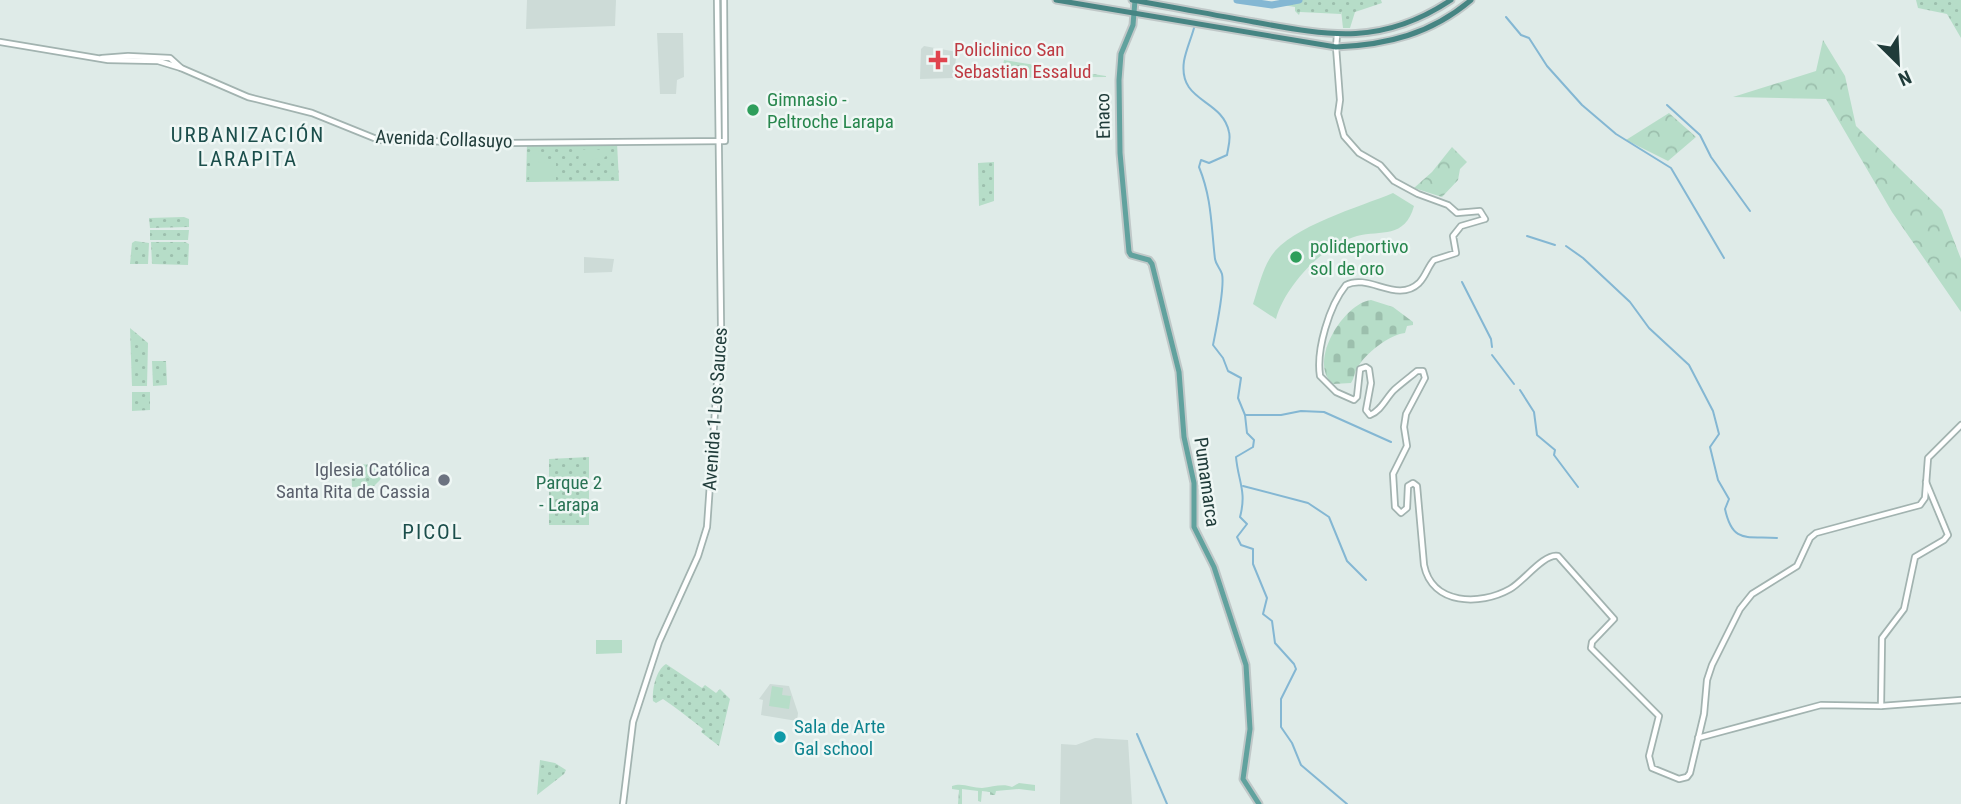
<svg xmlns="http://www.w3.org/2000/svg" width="1961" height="804" font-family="'Roboto Condensed',sans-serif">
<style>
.built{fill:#cddbd7}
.grass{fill:url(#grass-dots)}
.forest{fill:url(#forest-crowns)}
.cemetery{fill:url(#cemetery-stones)}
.garden{fill:#b6ddc8}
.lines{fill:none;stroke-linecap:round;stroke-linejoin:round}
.stream{stroke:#84b7d3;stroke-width:2}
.river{stroke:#84b7d3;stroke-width:7}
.tertiary-casing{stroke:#a2b3b0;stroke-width:8}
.primary-casing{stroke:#c0c8c8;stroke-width:9}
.trunk-casing{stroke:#c0c8c8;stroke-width:9}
.tertiary{stroke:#fff;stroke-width:4.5}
.primary{stroke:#61a29e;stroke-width:5}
.trunk{stroke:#468583;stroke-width:5}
.health-dot{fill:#e0444e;stroke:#eff7f5;stroke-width:2.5}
.leisure-dot{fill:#2e9e5b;stroke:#eff7f5;stroke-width:2.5}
.worship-dot{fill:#6b7280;stroke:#eff7f5;stroke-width:2.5}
.culture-dot{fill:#0f9aa8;stroke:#eff7f5;stroke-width:2.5}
.labels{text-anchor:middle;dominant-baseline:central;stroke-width:5;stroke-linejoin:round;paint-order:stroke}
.health-label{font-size:19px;fill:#be3a42;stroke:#eff7f5;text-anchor:start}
.leisure-label{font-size:19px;fill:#27864d;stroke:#eff7f5;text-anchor:start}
.street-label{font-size:19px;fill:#1f3b39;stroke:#eff7f5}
.worship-label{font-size:19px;fill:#5b616d;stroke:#eff7f5;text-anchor:end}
.park-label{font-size:19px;fill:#287354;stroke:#eff7f5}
.culture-label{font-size:19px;fill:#0d838f;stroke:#eff7f5;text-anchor:start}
.neighbourhood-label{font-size:21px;letter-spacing:2px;fill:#1b4e4b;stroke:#eff7f5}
</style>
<defs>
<pattern id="grass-dots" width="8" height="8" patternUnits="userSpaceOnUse" patternTransform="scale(1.75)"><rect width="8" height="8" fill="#b6ddc8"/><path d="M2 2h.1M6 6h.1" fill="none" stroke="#9cbfad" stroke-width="1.8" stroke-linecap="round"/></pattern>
<pattern id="forest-crowns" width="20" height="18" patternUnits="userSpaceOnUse" patternTransform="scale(1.75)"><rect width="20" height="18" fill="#b6ddc8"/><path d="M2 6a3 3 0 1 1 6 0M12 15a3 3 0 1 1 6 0" fill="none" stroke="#9cbfad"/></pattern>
<pattern id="cemetery-stones" width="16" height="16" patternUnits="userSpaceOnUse" patternTransform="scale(1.75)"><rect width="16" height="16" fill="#b6ddc8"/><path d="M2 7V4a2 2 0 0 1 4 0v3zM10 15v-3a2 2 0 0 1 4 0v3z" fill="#9cbfad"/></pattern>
</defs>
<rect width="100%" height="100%" fill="#dfebe8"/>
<g class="built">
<path d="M527,0h89l-1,26 -89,3z"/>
<path d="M657,33h26l1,44 -7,3 -1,14h-16z"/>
<path d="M924,46l33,6 -4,26 -33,1 1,-30z"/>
<path d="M584,257l30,2 -2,13 -28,1z"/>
<path d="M770,684l19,2 9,27 -1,8 -36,-6 2,-15 -4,-1z"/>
<path d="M1095,738l33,2 4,64h-72l1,-60 15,1z"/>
</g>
<g class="grass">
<path d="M1299,0h82l1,3 -27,9 -5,16h-7l-2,-18v4l-41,-2 -1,3 -4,-4v-4l-19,-3z"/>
<path d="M1916,0h45v38l-14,-24 -29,-6z"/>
<path d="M1004,60l102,16v1l-113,1v-2h8z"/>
<path d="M617,143l2,38 -93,1 1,-38z"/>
<path d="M994,162v39l-15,5 -1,-43z"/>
<path d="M184,217l5,2v8l-39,1 -1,-10z"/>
<path d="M150,230h39l-1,10h-38z"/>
<path d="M135,241l14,2 -1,21h-18l2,-21z"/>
<path d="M151,242h34l4,2 -1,21 -36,-1z"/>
<path d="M130,328l18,15 -1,43h-15z"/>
<path d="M152,361h14l1,24 -14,1z"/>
<path d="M132,392h18v18l-18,1z"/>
<path d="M589,457v68h-40v-66z"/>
<path d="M351,464l33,1 -4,15 -6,6 -22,1z"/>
<path d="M666,664l36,24 3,-3 11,8 4,-4 10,10 -11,47 -18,-14 2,-3c-13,-10 -25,-20 -40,-30l-7,4 -3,-2c-1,-12 3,-31 13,-37z"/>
<path d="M540,760l15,3 11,7 -2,4 -27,21z"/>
</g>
<g class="forest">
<path d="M1823,40l22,36 11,50 86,84 19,49v53l-69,-100 -66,-113 -93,-2 83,-26z"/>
<path d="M1669,113l27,24 -28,24 -42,-21z"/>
<path d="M1452,147l15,15 -7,7 -2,11 -16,17 -28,-9 18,-16z"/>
<path d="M1019,783l16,2v6l-16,-2 -23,2 -1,4h-5v-3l-8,-1 -1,11 -3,-1v-10l-16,-2v15h-4l1,-14 -7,-1v-3c10,-4 20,2 30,2 11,-1 21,-5 30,-1z"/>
</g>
<path class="cemetery" d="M1371,300l22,7 20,15v3l-6,1 -2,7c-15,1 -40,21 -47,34 -4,5 -3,10 -7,16l-18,1c-26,-22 11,-81 38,-84z"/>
<g class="garden">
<path d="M589,148l6,2 13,-1v5l-5,5 -6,-1 -20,8 3,-15z"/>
<path d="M538,150l1,13 17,-1v18l-27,2 2,-31z"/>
<path d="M1393,193l21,13c-9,33 -33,24 -57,30 -34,9 -72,50 -81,83l-23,-15c5,-15 9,-33 17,-46 18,-31 90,-51 123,-65z"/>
<path d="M596,640h26v13l-26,1z"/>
<path d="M772,686l11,2 -1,7 9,1 -2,13 -20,-3z"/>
</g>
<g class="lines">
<g class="stream">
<path d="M1506,17l15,18 8,3 18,28 35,39 34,29 55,34 53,90"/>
<path d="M1194,28c-3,11 -8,22 -10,33 -6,42 38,37 45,71 2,7 -1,16 -2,23l-18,8 -8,-3 -2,7c13,32 12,58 16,92 1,6 5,9 7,15 3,13 -6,56 -9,71l10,13 5,13 13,7 -3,20 7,17 2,18 7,7 -1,7 -17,10c2,24 11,34 4,60l7,7 -10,13 4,8 12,4v15l14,34 -4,16 9,7 3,22 19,21 2,5 -15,30v28l11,16 9,22 46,39"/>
<path d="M1667,105l33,30 11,22 39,54"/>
<path d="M1527,236l28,9"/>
<path d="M1566,246l17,12 47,44 19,26 40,37 24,46 6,23 -9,13 8,33 11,19 -4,10c8,37 24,26 52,29"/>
<path d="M1462,282l29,57 1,8"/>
<path d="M1492,355l22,29"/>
<path d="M1520,390l14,22 3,23 18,15 -1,5 24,32"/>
<path d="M1245,415h36l20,-4 23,1 67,30"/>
<path d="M1243,486l65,17 21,14 18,44 19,19"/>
<path d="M1137,734l30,70"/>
</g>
<path class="river" d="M1237,0l35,5 27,-5"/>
<defs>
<g id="tertiary">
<path d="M1337,35l-1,12 4,53 -2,14 6,22 15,17 21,12 14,16 24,13 30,11 9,8 23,-2 5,8 -24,7 -8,10 3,17 -22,7c-6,6 -8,16 -15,23 -22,21 -50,-10 -73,2 -17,21 -30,65 -26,91l16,16 18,8 3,-3 3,-28 6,-2 3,2 2,14 -5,27 4,5c11,-4 16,-17 24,-25 8,-7 16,-13 23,-19h6l2,7 -19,36 -2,13 3,19 -14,28 2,33 6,6 6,-5 1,-22 5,-3 4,3 7,79c8,40 56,41 86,24 13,-7 34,-36 48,-33l56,63 -22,23 -1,6 68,68 -10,40 3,12 27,11 8,-2 3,-4 14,-59 3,-34 5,-15 28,-56 12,-15 45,-28 13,-28 6,-5 104,-28 5,-7 3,-40 33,-33"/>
<path d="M0,42l108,18 50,1 23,7"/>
<path d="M102,58l26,-2 42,2 11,10 67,29 64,16 67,27 124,3 222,-2 -1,-141"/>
<path d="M1881,706l1,-68 22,-29 11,-52 29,-17 4,-5 -22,-53"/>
<path d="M1698,738l123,-33 60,1 80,-6"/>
<path d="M623,804l10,-82 26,-80 39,-86 9,-29 14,-202 -4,-325"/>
</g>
<path id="primary" d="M1135,0l-2,25 -12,29 -2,26 1,73 9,99 2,3 18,5 3,4 27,108 5,65 10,46v44l20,40 32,98 4,64 -7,50 16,25"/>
<g id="trunk">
<path d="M1056,0l280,47c51,-2 95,-13 135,-47"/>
<path d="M1132,0c41,7 82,15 122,22 76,14 128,24 197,-22"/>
</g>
</defs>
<use href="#tertiary" class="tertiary-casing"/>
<use href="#primary" class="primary-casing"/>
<use href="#trunk" class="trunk-casing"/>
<use href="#tertiary" class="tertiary"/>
<use href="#primary" class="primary"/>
<use href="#trunk" class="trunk"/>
</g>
<path class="health-dot" d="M934.5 49.5h7v7h7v7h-7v7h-7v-7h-7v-7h7z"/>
<g class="leisure-dot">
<circle cx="753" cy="110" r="7"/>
<circle cx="1296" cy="257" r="7"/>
</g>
<circle class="worship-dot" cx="444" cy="480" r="7"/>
<circle class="culture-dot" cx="780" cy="737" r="7"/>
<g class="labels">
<g class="health-label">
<text x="954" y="49">Policlinico San<tspan x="954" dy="22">Sebastian Essalud</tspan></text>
</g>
<g class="leisure-label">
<text x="767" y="99">Gimnasio -<tspan x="767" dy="22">Peltroche Larapa</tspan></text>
<text x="1310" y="246">polideportivo<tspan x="1310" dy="22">sol de oro</tspan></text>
</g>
<g class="street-label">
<text transform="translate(1103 116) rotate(-91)">Enaco</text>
<text transform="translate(444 139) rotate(2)">Avenida Collasuyo</text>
<text transform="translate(715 409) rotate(-86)">Avenida 1 Los Sauces</text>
<text transform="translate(1207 482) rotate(82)">Pumamarca</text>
</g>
<g class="worship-label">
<text x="430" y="469">Iglesia Católica<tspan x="430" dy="22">Santa Rita de Cassia</tspan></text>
</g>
<g class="park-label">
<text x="569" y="482">Parque 2<tspan x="569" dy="22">- Larapa</tspan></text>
</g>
<g class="culture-label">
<text x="794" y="726">Sala de Arte<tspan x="794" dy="22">Gal school</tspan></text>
</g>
<g class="neighbourhood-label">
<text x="248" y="135">URBANIZACIÓN<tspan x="248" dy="24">LARAPITA</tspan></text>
<text x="433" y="532">PICOL</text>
</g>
</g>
<g transform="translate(1898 63) rotate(156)" stroke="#eff7f5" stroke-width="5" paint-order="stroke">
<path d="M0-5L12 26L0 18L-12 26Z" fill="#1f3b39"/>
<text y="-10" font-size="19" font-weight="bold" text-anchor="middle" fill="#1f3b39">N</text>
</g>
</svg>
